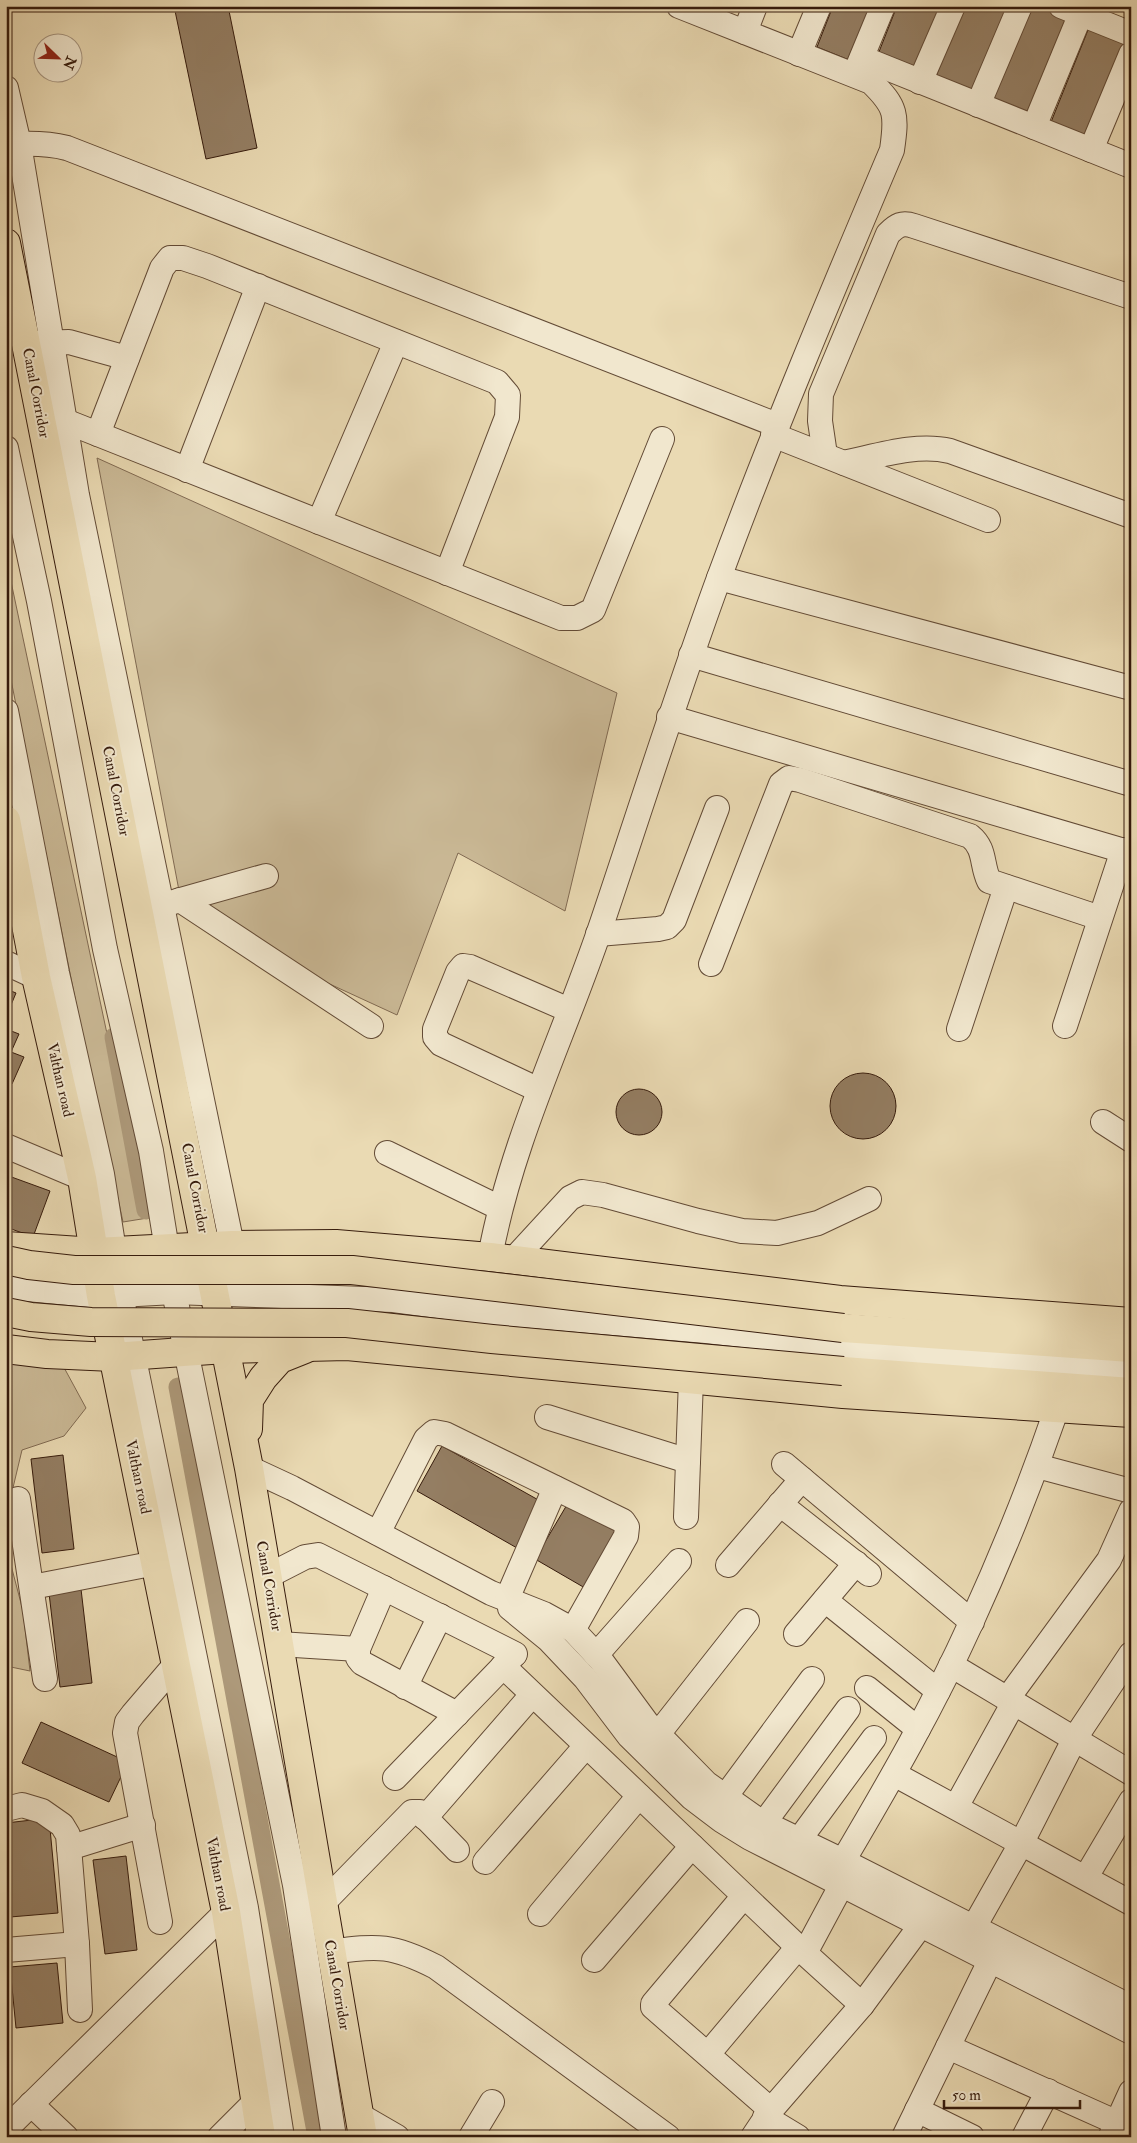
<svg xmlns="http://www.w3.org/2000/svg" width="1137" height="2143" font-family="'IM FELL Double Pica',serif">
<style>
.green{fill:#cbba97;stroke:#806a52}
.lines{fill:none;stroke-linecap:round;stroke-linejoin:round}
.canal{stroke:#ad997a;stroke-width:19}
.building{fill:#947e63;stroke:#361b0c}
.minor-casing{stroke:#634b36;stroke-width:26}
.major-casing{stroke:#361b0c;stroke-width:30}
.minor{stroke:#f1e7ce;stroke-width:24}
.major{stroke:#eadab3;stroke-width:28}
.major-bridge-casing{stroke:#361b0c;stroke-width:30;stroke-linecap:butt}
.major-bridge{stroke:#eadab3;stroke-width:28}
.labels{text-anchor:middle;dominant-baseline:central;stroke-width:4;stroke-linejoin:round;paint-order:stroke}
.street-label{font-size:15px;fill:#361b0c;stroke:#f1e7ce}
</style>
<rect width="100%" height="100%" fill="#eadab3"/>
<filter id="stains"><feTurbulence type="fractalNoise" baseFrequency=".004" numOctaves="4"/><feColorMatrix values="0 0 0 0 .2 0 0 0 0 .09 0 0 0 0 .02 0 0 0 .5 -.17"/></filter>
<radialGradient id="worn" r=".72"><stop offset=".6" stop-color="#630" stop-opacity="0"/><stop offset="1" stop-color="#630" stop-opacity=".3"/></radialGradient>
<g class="green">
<path d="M97,458l520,235 -52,218 -107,-58 -61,162 -213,-98z"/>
<path d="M6,558l114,537 34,122 -31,5 -47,-219 -70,-348z"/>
<path d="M6,1360l55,2 25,46 -22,28 -42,14 -16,67z"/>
<path d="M6,1546l17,65 7,60 -24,-5z"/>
</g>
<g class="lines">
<g class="canal">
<path d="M114,1037l32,173"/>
<path d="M178,1387l139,750"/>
</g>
</g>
<g class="building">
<path d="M174,6h54l29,142 -51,11z"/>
<path d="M833,6h43l-22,56 -37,-15z"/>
<path d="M897,6h43l-28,71 -37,-15z"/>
<path d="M964,6h43l-36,90 -37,-15z"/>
<path d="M1030,6h19l21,9 -43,107 -38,-15z"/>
<path d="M1090,25l37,14 -43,108 -37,-15z"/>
<path d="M6,923l4,20 -4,-2z"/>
<path d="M6,989l10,4 -10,24z"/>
<path d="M6,1029l13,5 -8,18 13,5 -12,27 -6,-3z"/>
<circle cx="863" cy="1106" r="33"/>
<circle cx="639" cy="1112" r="23"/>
<path d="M6,1175l44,16 -17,46 -27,-10z"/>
<path d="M442,1446l100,56 -25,46 -100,-57z"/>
<path d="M63,1455l11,94 -32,4 -11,-94z"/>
<path d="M568,1503l50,29 -33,56 -50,-29z"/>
<path d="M81,1589l11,94 -32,4 -11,-94z"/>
<path d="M41,1722l87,40 -19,40 -87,-39z"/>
<path d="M49,1818l9,95 -48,4 -4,-39v-55z"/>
<path d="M126,1856l11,94 -32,4 -12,-94z"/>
<path d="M57,1963l6,60 -47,5 -6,-61z"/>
</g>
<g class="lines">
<defs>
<g id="minor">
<path d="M1061,6l70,28"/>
<path d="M745,32l10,-26"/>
<path d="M799,54l20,-48"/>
<path d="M862,58l269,108"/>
<path d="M856,71l27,-65"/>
<path d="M920,82l33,-76"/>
<path d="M6,88l13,56 58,351 155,750"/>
<path d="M978,105l42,-99"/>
<path d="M1034,127l50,-121"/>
<path d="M6,145c21,-2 40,-2 61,3l710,277"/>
<path d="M1091,150l40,-96"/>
<path d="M36,343l33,-1 58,16"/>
<path d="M65,421l496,197h16l16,-8 69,-171"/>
<path d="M98,434l64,-166 8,-10h13l24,8 290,116 11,13 -1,22 -60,156"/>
<path d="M773,435l215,85"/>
<path d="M6,448l33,153 66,348 46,202 23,141 121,593 39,252"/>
<path d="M825,455l-5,-34 1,-27 67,-160c9,-9 14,-12 26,-8l217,71"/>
<path d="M844,463c34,-7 72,-20 106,-12l181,65"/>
<path d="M187,470l71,-184"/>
<path d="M319,522l77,-180"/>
<path d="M719,578l412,110"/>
<path d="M691,655l440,129"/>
<path d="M6,711l51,262 45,201 19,121 125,613 36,229"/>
<path d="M669,717l462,136"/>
<path d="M180,900l191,126"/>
<path d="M170,903l96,-27"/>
<path d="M598,934l60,-5 9,-2 7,-7 43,-112"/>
<path d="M6,963l30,14"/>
<path d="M711,964l70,-180 8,-6 11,2 170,56c16,13 11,28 19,45l111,37"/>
<path d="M1065,1026l58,-176"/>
<path d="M959,1029l47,-142"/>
<path d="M539,1090l-98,-46 -6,-7v-8l23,-57 5,-6 7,1 99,43"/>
<path d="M1103,1122l28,18"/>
<path d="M6,1146l76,32"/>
<path d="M387,1153l113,55"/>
<path d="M490,1257c21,-114 72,-217 109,-325 40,-118 77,-237 120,-354 53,-144 113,-286 173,-428 5,-35 5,-43 -21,-68l-192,-76"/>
<path d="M513,1260l57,-62 12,-6 21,3 95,26 44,10 35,2 41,-10 51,-24"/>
<path d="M6,1287l95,9 73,-4 219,8 91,12 222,19 220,24 205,17"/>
<path d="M547,1417l141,44"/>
<path d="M784,1464l188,158"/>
<path d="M1037,1466l94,25"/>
<path d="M249,1468l43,20 199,105 53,21 29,16 27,29 47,64 11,11 48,49 52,37 85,41 288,146"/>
<path d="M18,1499l27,180"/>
<path d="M780,1504l89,70"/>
<path d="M686,1517l5,-138"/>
<path d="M378,1533l48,-94 8,-7 11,2 178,87 4,6 -1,9 -53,94"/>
<path d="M728,1565l74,-86"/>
<path d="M268,1576l37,-19 13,-2 197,99"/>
<path d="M32,1587l124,-24"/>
<path d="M384,1588l-26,61v9l4,5 95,51"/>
<path d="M507,1599l48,-111"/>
<path d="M825,1600l113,91"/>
<path d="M510,1608l39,32 36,38 44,58 63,62 29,22 29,18 381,194"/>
<path d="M796,1634l60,-71"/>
<path d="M279,1644l79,5"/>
<path d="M596,1655l83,-94"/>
<path d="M951,1665l180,108"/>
<path d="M503,1666l295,281 64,58"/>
<path d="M405,1687l35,-71"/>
<path d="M867,1688l51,41"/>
<path d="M1008,1698l101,-138 22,-49"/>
<path d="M658,1734l89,-113"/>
<path d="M894,1774l237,129"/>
<path d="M395,1778l119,-123"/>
<path d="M725,1797l87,-118"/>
<path d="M956,1807l58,-105"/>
<path d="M6,1809l16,-4 20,6 20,14 6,10 9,109 3,66"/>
<path d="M425,1818l107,-123"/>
<path d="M764,1823l84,-114"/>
<path d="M799,1840l75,-102"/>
<path d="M69,1848l74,-23"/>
<path d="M843,1861c46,-78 91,-156 128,-238 32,-70 61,-142 86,-215"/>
<path d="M485,1862l101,-116"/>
<path d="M1086,1877l45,-76"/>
<path d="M744,1896l-91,108v3l118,103"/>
<path d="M323,1903l89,-91h8l37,38"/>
<path d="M540,1914l99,-118"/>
<path d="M160,1922l-35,-189 2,-11 6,-8 42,-49"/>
<path d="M974,1927l48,-85 53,-104 56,-84"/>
<path d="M6,1950l71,-6"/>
<path d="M331,1952c47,-7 62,-7 105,15l232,170"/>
<path d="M805,1953l44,-82"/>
<path d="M594,1960l98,-114"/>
<path d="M948,2047l183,82"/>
<path d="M708,2054l90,-107"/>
<path d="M31,2104l35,33"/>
<path d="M917,2110l55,27"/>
<path d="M359,2115l38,22"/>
<path d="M765,2117l33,20"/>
<path d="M6,2129l220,-217"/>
<path d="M1111,2136l20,-44"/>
<path d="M220,2137l36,-36"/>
<path d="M471,2137l21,-35"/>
<path d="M753,2137l18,-27 91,-105 59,-80 7,-13"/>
<path d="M904,2137l86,-176"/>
<path d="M1024,2137l24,-46"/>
</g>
<g id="major">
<path d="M6,243l243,1225 114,669"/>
<path d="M6,820l30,157 46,201 19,118 125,616 35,225"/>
<path d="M6,1246l89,6 137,-7 104,-1 154,13 350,43 291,22"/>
<path d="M843,1328l288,20"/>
<path d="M6,1349l41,5 66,3 112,-8 122,-3 496,48 288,19"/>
<path d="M843,1371l288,21"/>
<path d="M248,1429l1,-29 14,-22 17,-19 25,-10"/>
</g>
</defs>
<use href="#minor" class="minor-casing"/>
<use href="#major" class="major-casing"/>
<use href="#minor" class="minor"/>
<use href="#major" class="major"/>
<defs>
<g id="major-bridge">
<path d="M6,1260l23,5 45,5h278l491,58"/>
<path d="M6,1312l25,5 60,5 256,1 145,16 351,32"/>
</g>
</defs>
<use href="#major-bridge" class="major-bridge-casing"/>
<use href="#major-bridge" class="major-bridge"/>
</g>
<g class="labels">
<g class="street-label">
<text transform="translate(36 393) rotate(79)">Canal Corridor</text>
<text transform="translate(116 791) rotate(79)">Canal Corridor</text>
<text transform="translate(60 1080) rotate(77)">Valthan road</text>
<text transform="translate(195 1188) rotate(79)">Canal Corridor</text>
<text transform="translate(138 1477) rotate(78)">Valthan road</text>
<text transform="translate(269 1586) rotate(80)">Canal Corridor</text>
<text transform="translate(218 1874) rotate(79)">Valthan road</text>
<text transform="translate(337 1985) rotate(80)">Canal Corridor</text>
</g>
</g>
<rect width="1137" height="2143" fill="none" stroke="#eadab3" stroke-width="25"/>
<rect x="8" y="8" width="1122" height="2128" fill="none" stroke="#361b0c" stroke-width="2.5"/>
<rect x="12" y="12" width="1112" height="2118" fill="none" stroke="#361b0c"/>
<g transform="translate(58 58) rotate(113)"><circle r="24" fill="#f1e7ce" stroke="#a69580"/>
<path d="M0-4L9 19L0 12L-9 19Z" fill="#8f2418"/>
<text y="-8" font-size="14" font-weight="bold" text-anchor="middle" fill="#361b0c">N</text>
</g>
<path d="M944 2100v8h136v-8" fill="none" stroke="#361b0c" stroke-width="2.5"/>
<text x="952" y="2100" font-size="15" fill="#361b0c" stroke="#f1e7ce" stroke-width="4" paint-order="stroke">50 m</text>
<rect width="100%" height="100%" filter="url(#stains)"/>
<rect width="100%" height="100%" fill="url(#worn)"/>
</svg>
